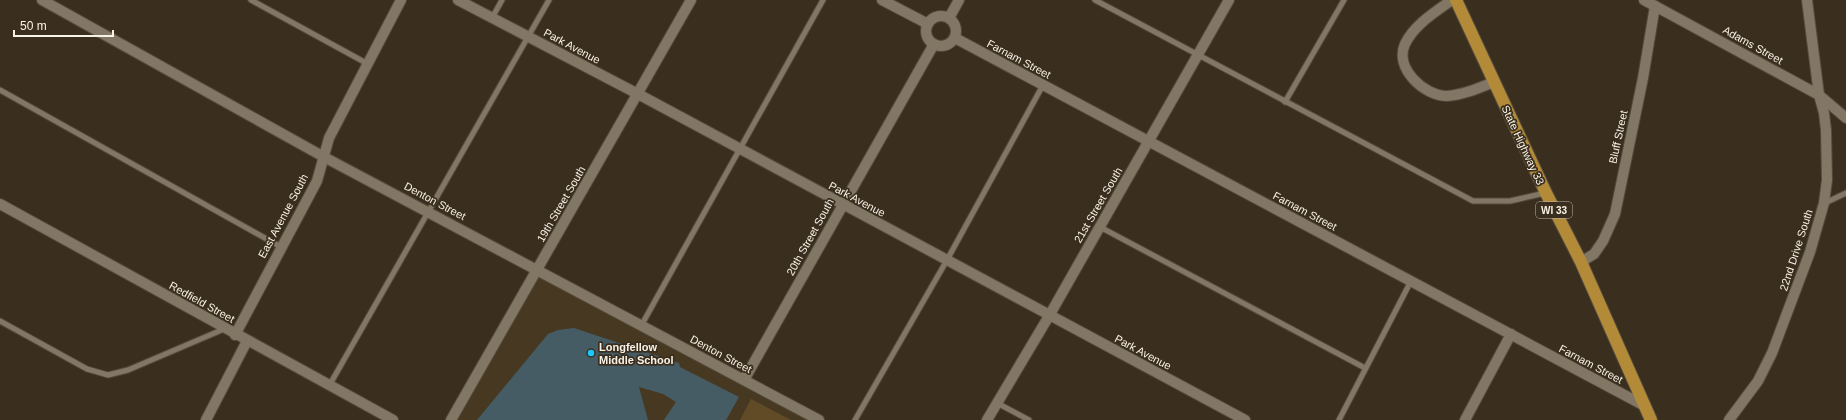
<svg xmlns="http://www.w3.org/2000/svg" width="1846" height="420" font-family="Arial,sans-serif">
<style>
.built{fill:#473921}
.green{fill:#604b26}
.building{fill:#455c65}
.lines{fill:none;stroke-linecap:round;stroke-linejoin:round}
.lane-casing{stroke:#554b3d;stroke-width:7}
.street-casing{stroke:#554b3d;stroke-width:12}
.primary-casing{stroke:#554b3d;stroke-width:14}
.lane{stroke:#827764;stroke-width:5}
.street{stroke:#827764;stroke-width:10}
.primary{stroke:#b38b38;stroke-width:12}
.poi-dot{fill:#1bc9fc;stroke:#3a2f1e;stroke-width:1.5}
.labels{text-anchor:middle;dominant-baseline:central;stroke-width:3.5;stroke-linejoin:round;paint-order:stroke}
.shield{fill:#3a2f1e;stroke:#bfb7aa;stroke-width:1}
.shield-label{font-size:10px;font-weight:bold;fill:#f8f1e6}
.street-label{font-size:11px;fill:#f8f1e6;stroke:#3a2f1e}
.poi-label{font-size:11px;font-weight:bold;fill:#f8f1e6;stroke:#3a2f1e;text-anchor:start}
</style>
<rect width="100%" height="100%" fill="#3a2f1e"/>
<path class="built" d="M537,270l282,150h-368z"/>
<path class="green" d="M751,399l40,21h-51z"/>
<path class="building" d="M574,328l105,35 1,4 59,30 -13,23h-62l12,-18 -13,-8 -24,-7 9,33h-171l71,-86 10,-4z"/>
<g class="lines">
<defs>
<g id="lane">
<path d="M251,0l117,64"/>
<path d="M1095,0l378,201h37l35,-8"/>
<path d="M492,18l10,-18"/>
<path d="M0,90l281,157"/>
<path d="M1285,102l59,-102"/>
<path d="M1825,203l21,-10"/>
<path d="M1100,227l265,141"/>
<path d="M0,321l87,48 21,6 20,-5 96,-41"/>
<path d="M641,326l182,-326"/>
<path d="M329,386l220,-386"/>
<path d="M997,403l32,17"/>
<path d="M855,420l92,-160 96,-175"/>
<path d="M1339,420l72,-139"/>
</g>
<g id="street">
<path d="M42,0l282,157 495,263"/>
<path d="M458,0l180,94 607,326"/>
<path d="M882,0l46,24"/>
<path d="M1452,0c-17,12 -38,25 -47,44 -11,24 19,52 42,52 16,-1 32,-8 47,-14"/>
<path d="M1644,0l175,95 27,23"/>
<circle cx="941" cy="31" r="15"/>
<path d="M949,18l10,-18"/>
<path d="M955,38l690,368"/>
<path d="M0,204l393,216"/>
<path d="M1581,262l13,-8 9,-13 12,-27 28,-136 12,-72"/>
<path d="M235,335l82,-154 12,-43 72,-138"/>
<path d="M744,380l190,-336"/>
<path d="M206,420l41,-79"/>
<path d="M451,420l240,-420"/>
<path d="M987,420l62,-104 180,-316"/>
<path d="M1465,420l46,-86"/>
<path d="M1729,420l29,-39 14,-28 38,-101 14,-49 3,-23 -1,-50 -2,-17 -5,-18 -12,-95"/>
</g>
<path id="primary" d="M1456,0l90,193 35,69 70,158"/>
</defs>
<use href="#lane" class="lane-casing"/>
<use href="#street" class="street-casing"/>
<use href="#primary" class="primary-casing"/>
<use href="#lane" class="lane"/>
<use href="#street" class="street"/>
<use href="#primary" class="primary"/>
</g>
<circle class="poi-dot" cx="591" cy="353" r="4"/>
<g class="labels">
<rect class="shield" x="1536" y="202" width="36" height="16" rx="3"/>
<g class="shield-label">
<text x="1554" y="210">WI 33</text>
</g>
<g class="street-label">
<text transform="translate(1753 45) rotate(29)">Adams Street</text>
<text transform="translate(572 46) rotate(28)">Park Avenue</text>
<text transform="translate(1019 59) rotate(28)">Farnam Street</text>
<text transform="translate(1618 137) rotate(-78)">Bluff Street</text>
<text transform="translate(1523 145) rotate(65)">State Highway 33</text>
<text transform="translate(857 199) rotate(28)">Park Avenue</text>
<text transform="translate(435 201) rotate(28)">Denton Street</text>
<text transform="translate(561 204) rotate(-60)">19th Street South</text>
<text transform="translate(1098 205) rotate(-60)">21st Street South</text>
<text transform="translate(1305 211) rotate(28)">Farnam Street</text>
<text transform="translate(283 216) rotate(-62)">East Avenue South</text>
<text transform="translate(810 237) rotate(-61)">20th Street South</text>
<text transform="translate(1796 250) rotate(-72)">22nd Drive South</text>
<text transform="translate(202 302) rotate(29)">Redfield Street</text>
<text transform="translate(1143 352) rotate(28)">Park Avenue</text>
<text transform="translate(721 354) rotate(28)">Denton Street</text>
<text transform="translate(1591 364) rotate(28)">Farnam Street</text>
</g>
<g class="poi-label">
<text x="599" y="347">Longfellow<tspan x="599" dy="13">Middle School</tspan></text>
</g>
</g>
<path d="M14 30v6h99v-6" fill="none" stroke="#f8f1e6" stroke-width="2"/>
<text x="20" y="30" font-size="12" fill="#f8f1e6" stroke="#3a2f1e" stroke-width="3" paint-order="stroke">50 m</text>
</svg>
